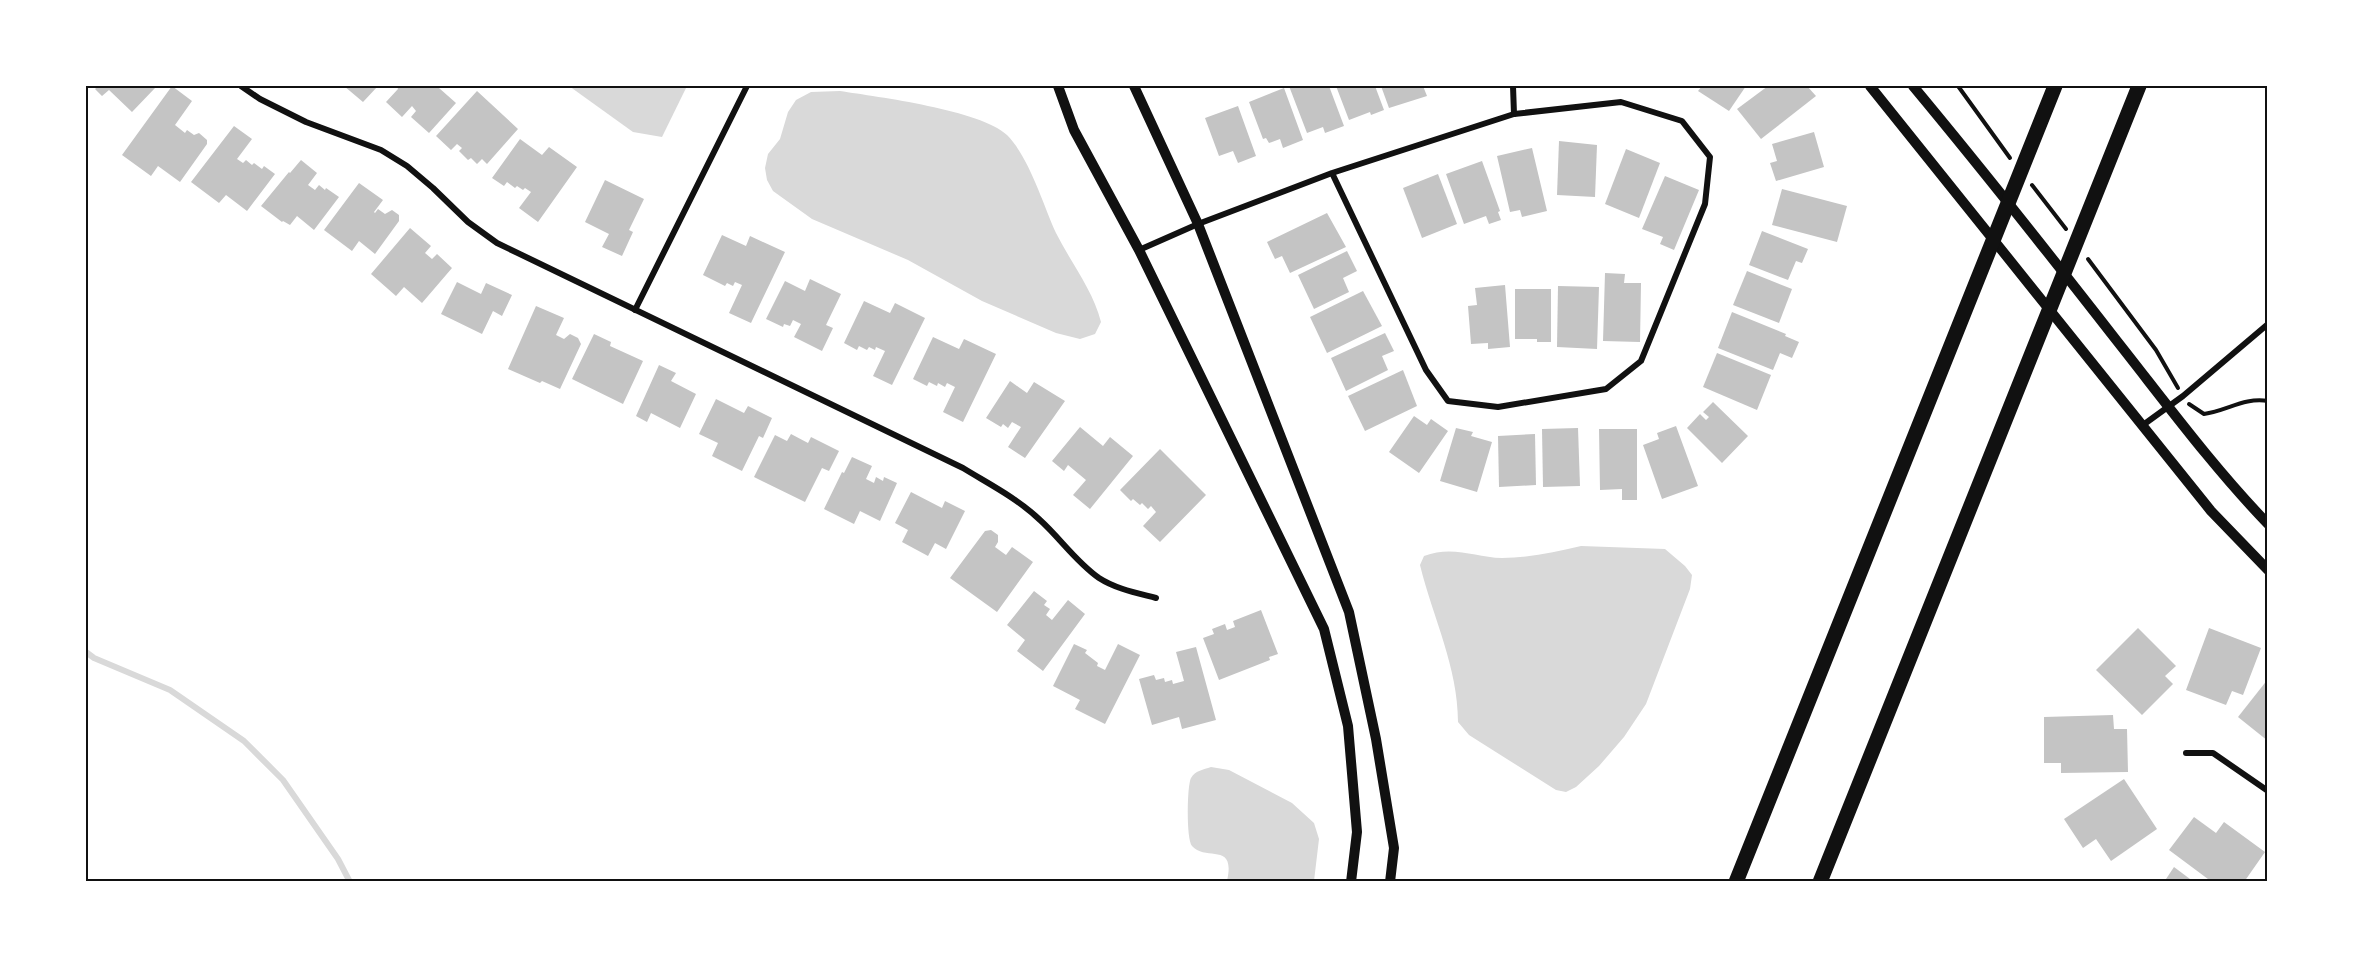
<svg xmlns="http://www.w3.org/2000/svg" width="2353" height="967" font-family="Jost,sans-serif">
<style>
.water{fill:#d9d9d9}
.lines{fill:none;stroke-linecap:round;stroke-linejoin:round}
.stream{stroke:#d9d9d9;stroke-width:6}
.building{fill:#c4c4c4}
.path{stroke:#111;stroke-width:4}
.minor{stroke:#111;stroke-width:6}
.tertiary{stroke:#111;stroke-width:10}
.motorway{stroke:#111;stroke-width:15}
.neatline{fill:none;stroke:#111;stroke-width:2}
</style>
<rect width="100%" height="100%" fill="#fff"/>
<g class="water">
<path d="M569,86h118l-25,51 -29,-5z"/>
<path d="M840,91c38,6 141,19 167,44 22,22 36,69 49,98 15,30 37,57 45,89l-6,12 -15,5 -24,-6 -74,-32 -74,-41 -96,-41 -39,-28 -6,-11 -2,-12 3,-14 12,-15 8,-27 8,-12 15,-8z"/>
<path d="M1581,546l84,3 20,17 7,9 -2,14 -44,115 -22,33 -25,29 -23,21 -10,5 -10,-2 -76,-48 -11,-7 -11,-13c0,-55 -25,-104 -38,-157l4,-9c28,-11 51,1 78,2 27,0 53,-6 79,-12z"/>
<path d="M1211,767l18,3 63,33 22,20 5,16 -5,42h-87c9,-40 -21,-19 -35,-35 -6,-7 -5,-61 -1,-68 5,-8 12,-8 20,-11z"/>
</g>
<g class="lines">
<path class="stream" d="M86,652l8,6 76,32 74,51 39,39 55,79 12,23"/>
</g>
<g class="building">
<path d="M98,86h55l2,2 -23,24 -23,-22 -7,6 -7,-7z"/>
<path d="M172,86l20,15 -17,24 10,8 2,-3 7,5 5,-2 8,7v4l-27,38 -22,-16 -7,10 -29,-21z"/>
<path d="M344,86h34l-15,16z"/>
<path d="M397,86h45l-3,2 17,15 -27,30 -18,-16 5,-6 -4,-5 -10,11 -16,-15 12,-13z"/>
<path d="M1289,86h40l15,40 -19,7 -2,-6 -16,6z"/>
<path d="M1336,86h39l9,24 -13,5 -1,-3 -21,8z"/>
<path d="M1381,86h42l4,10 -38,12z"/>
<path d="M1702,86h44l-17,25 -31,-20z"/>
<path d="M1768,86h39l9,10 -55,43 -24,-30z"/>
<path d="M1284,88l19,52 -20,8 -3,-9 -11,4 -3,-5 -3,1 -14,-37z"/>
<path d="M477,91l41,38 -31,35 -5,-5 -5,5 -6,-6 -3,2 -9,-9 3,-3 -5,-4 -6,6 -15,-14z"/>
<path d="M1238,106l18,50 -18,7 -5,-12 -14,5 -14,-38z"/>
<path d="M234,126l18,13 -15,20 6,4 3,-3 6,5 2,-2 8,6 2,-3 11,8 -28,37 -21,-16 -7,8 -28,-21z"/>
<path d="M1814,132l10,35 -48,14 -6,-18 7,-2 -5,-17z"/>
<path d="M520,139l22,16 7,-8 28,20 -39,55 -19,-14 12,-16 -6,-4 -2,2 -6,-4 -2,2 -8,-6 -3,4 -12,-8z"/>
<path d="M1559,141l38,4 -2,52 -38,-2z"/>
<path d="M1532,148l15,63 -25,6 -2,-7 -10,2 -13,-56z"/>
<path d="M1626,149l34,14 -21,55 -34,-14z"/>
<path d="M301,160l16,13 -9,12 7,5 4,-5 6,5 1,-2 13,9 -25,33 -17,-14 -7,9 -7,-4 -1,1 -21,-16 28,-34 1,1z"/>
<path d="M1482,161l18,50 -2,1 3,8 -12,4 -3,-8 -22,8 -18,-50z"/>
<path d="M1438,174l19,50 -35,14 -19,-50z"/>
<path d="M1665,176l34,14 -25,60 -14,-6 3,-7 -21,-8z"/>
<path d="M605,180l39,19 -15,31 4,2 -11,24 -20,-9 7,-13 -24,-12z"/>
<path d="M359,183l24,17 -9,12 1,1 3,-4 7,5 7,-4 7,5v6l-24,33 -16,-13 -7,10 -28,-21z"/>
<path d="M1782,189l65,17 -10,36 -65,-17z"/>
<path d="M1327,213l19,34 -56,26 -8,-17 -7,3 -8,-17z"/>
<path d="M410,228l21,18 -6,7 7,6 5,-5 15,14 -30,35 -18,-16 -8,9 -25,-22z"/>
<path d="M1762,231l46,18 -6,14 -6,-2 -8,19 -39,-15z"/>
<path d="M722,235l24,11 4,-10 35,16 -34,71 -22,-10 13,-28 -7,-3 -2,4 -6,-3 -2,3 -22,-11z"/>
<path d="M1347,251l10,20 -14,7 6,14 -35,17 -16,-34z"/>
<path d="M1747,271l45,18 -13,34 -46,-18z"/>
<path d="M1605,273l20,1 -1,9h17l-1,59 -37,-1z"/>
<path d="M810,279l31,15 -15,31 7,3 -11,23 -28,-14 7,-13 -8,-4 -3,6 -6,-2 -1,3 -17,-8 19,-38 20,10z"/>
<path d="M457,282l24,12 5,-11 26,12 -10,21 -9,-5 -11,23 -41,-20z"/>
<path d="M1505,285l5,62 -22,2v-6l-17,1 -3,-38 9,-1 -2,-17z"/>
<path d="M1558,286l41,1 -2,62 -40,-2z"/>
<path d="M1515,289h36v53h-14v-3h-22z"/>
<path d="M1363,291l19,35 -55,27 -17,-36z"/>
<path d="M864,301l26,12 5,-10 30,15 -33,67 -19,-9 12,-25 -9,-4 -1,3 -6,-3 -2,3 -8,-4 -2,4 -13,-7z"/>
<path d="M536,306l28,12 -8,17 8,4 6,-5 8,4 3,6 -21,45 -18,-8 -2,2 -32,-14z"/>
<path d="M1732,312l54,22 -1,2 14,6 -7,16 -12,-5 -7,17 -55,-22z"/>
<path d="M1385,333l9,18 -12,5 6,14 -42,21 -15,-33z"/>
<path d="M594,334l17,8 -1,4 33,15 -20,43 -51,-25z"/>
<path d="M933,337l26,12 5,-10 32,15 -33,68 -20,-10 12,-25 -8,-4 -2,4 -7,-4 -1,3 -8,-4 -2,4 -14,-7z"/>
<path d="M1717,353l54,22 -14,35 -54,-23z"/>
<path d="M659,365l17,8 -5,8 25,13 -16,34 -29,-15 -4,9 -11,-6z"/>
<path d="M1403,370l14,36 -52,25 -17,-35z"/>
<path d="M1010,381l17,12 7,-11 31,19 -40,57 -17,-11 13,-20 -9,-5 -4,6 -5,-4 -2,3 -15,-9z"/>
<path d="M716,399l28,14 4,-7 24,12 -9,20 -4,-2 -17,35 -30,-15 6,-13 -19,-9z"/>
<path d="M1713,402l35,34 -26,27 -35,-35 13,-14 6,6 3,-3 -6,-5z"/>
<path d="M1414,416l13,9 4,-6 17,12 -29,42 -30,-21z"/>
<path d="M1676,426l22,60 -36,13 -19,-54 16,-6 -2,-6z"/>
<path d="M1080,427l23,19 7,-9 23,19 -43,53 -17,-14 13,-15 -18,-15 -4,6 -12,-10z"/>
<path d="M1456,428l17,4 -2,4 21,6 -15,50 -37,-11z"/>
<path d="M1578,428l2,58 -37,1 -1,-58z"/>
<path d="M1599,429h38v71h-15v-11l-22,1z"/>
<path d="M791,434l17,9 3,-6 28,14 -10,20 -7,-3 -17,34 -51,-25 21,-42 12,6z"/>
<path d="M1535,434l1,51 -37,2 -1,-51z"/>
<path d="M1160,449l46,46 -46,47 -17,-16 13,-14 -5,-6 -3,3 -6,-6 -2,2 -7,-6 -2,2 -11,-11z"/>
<path d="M852,457l20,9 -6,13 8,4 2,-6 7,4 1,-4 13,6 -17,38 -20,-10 -6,13 -30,-15 18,-37 2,1z"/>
<path d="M911,492l31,16 3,-7 20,10 -19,38 -11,-6 -7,13 -26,-14 6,-12 -13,-7z"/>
<path d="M991,530l7,5v7l-3,5 11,8 6,-8 21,15 -36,50 -47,-34 35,-47z"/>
<path d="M1034,591l13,10 -3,4 6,4 -4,6 6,5 16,-20 17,14 -42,57 -26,-20 8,-11 -18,-15z"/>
<path d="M1261,610l17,44 -9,3 1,3 -51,20 -16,-42 11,-4 -2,-5 13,-5 2,6 8,-3 -2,-6z"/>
<path d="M2138,628l38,38 -11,10 8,8 -31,31 -46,-45z"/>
<path d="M2209,628l52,20 -18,47 -11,-4 -6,14 -40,-15z"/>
<path d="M1074,644l13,6 -2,3 13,10 -1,3 8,4 13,-26 22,11 -35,69 -30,-15 5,-9 -27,-14z"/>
<path d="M1196,647l20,73 -34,9 -3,-12 -27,8 -13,-46 15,-4 2,5 8,-2 1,4 7,-2 1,4 11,-3 -8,-29z"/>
<path d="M2268,679v62l-30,-24z"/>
<path d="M2113,715l1,14h13l1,43 -67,1v-10h-17v-46z"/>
<path d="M2124,779l33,50 -46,32 -15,-22 -13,9 -19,-29z"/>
<path d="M2194,817l22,16 8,-11 41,30 -21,30h-32l-43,-32z"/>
<path d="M2174,867l20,15h-30z"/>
</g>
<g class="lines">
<g class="path">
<path d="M1958,86l52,72"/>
<path d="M2032,185l34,44"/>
<path d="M2088,259l68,91 22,38"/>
<path d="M2189,404l15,10c23,-3 40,-17 64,-13"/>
</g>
<g class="minor">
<path d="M241,86l19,13 46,23 75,28 26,16 26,22 35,34 29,21 466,225c26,16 54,30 77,52 20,18 36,42 59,58 17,11 38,15 57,20"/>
<path d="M1513,86l1,28"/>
<path d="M1139,250l59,-26 134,-51 182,-59 107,-12 61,19 28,36 -5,47 -64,157 -35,28 -108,18 -50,-6 -22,-31 -94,-197"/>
<path d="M635,310l112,-224"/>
<path d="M2143,425l40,-29 85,-72"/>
<path d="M2186,753h27l55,38"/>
</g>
<g class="tertiary">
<path d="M1058,86l16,44 65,120 185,379 24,97 9,106 -6,50"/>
<path d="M1134,86l64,138 151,388 27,127 18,109 -4,34"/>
<path d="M1870,86l341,425 57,59"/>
<path d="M1913,86c70,84 137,169 204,255 49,62 96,126 151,183"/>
</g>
<g class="motorway">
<path d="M1736,882l319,-796"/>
<path d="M1820,882l319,-796"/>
</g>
</g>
<rect width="2353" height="967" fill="none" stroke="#ffffff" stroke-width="174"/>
<rect x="87" y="87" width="2179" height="793" class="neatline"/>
</svg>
